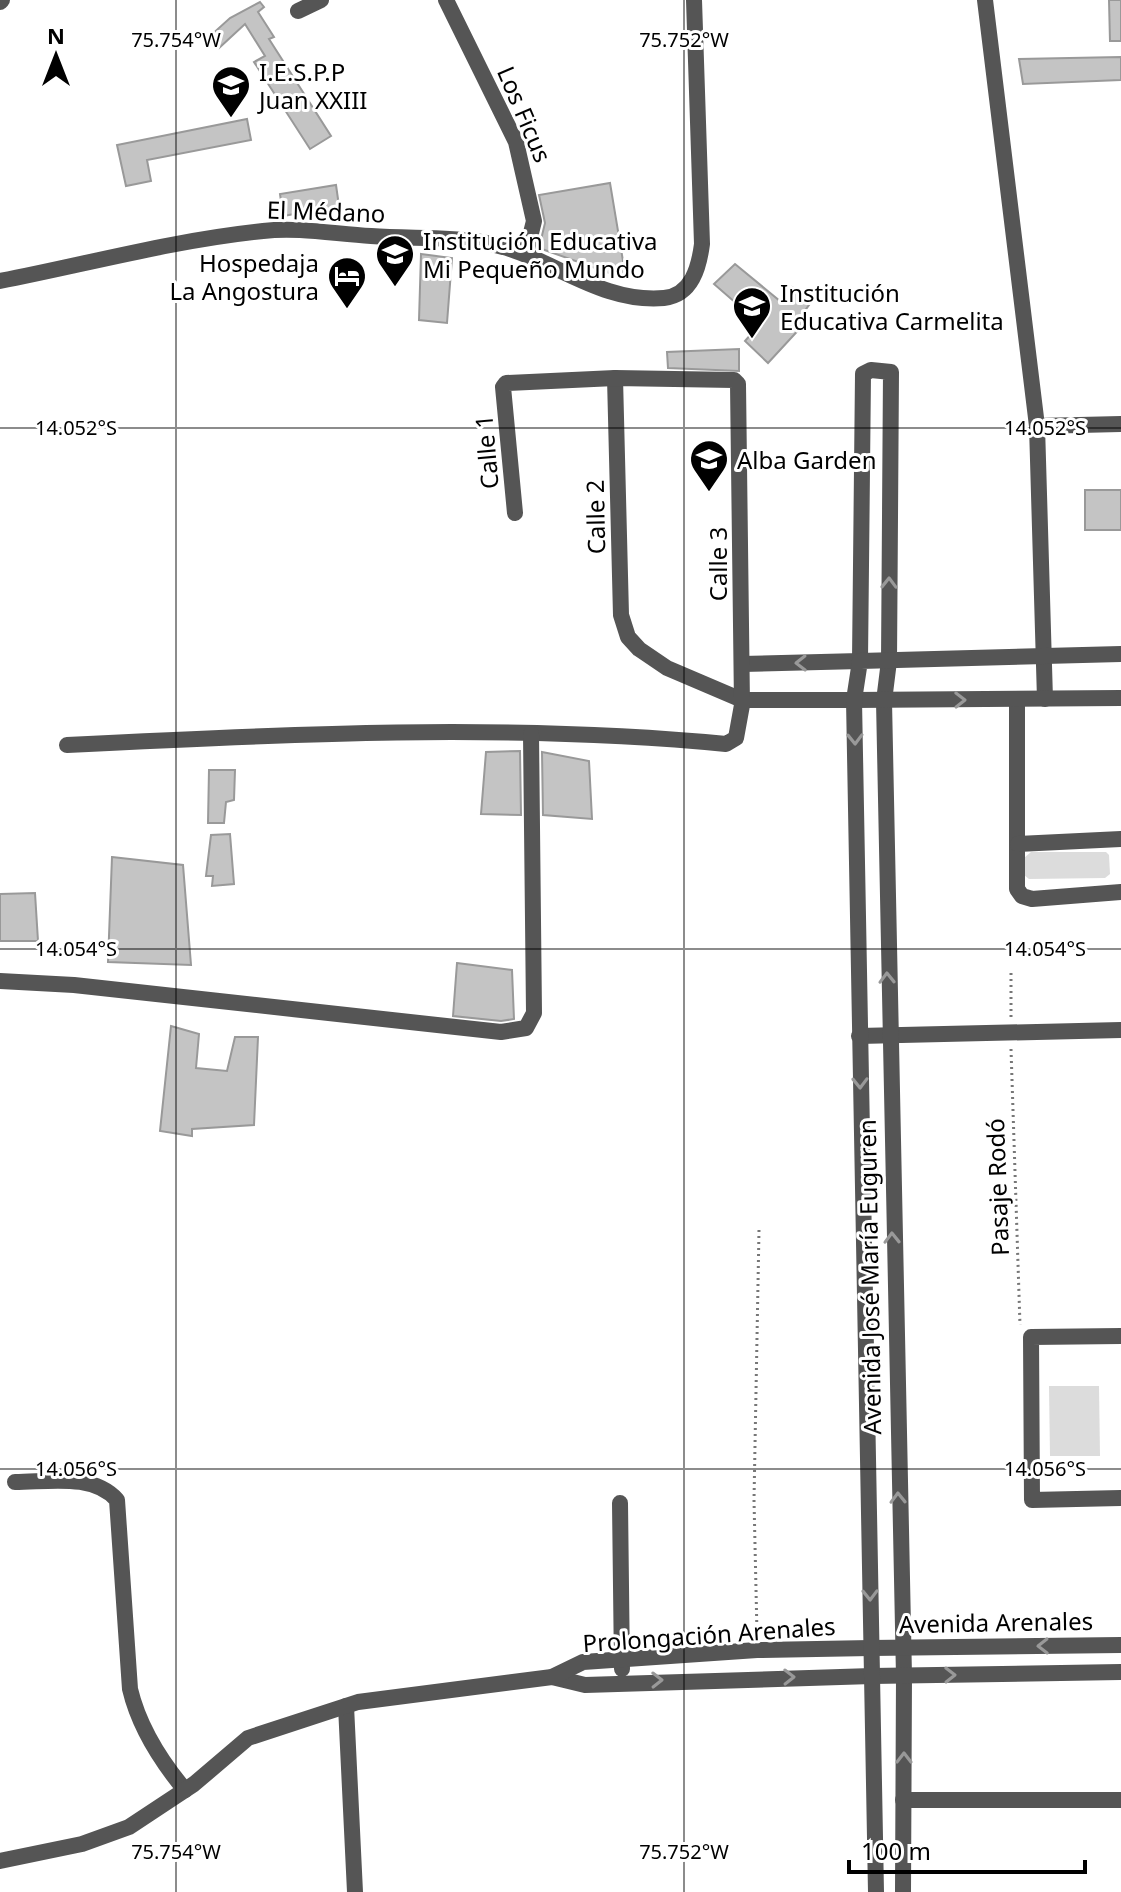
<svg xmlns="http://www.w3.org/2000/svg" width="1121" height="1892" font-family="'Noto Sans',sans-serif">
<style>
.green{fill:#dcdcdc}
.building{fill:#c4c4c4;stroke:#999;stroke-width:2}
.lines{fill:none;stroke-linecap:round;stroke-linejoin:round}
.path{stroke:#777;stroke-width:3;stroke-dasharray:2 4;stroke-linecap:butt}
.minor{stroke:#555;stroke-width:16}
.tertiary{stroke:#555;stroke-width:16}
.oneway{stroke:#999}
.ticks{fill:none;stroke:#000;stroke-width:2;stroke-opacity:0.45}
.labels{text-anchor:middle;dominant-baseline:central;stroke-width:6;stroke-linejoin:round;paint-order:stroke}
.poi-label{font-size:24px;fill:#000;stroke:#fff;text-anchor:start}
.street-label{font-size:24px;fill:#000;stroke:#fff}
.ticks-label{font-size:20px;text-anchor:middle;fill:#000;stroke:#fff;stroke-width:6;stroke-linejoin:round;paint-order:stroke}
</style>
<rect width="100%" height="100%" fill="#fff"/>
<g class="green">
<path d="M1031,852h75l3,3 1,19 -5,4 -76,1 -5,-4v-17z"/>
<path d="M1049,1386h50l1,70h-50z"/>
</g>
<g class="building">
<path d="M1109,0h12v41h-11z"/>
<path d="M260,2l4,5 -6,5 16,25 -5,2 62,97 -21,13 -56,-87 11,-6 -20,-32 -26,24 -10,-11 21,-19z"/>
<path d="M1121,57v23l-98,4 -4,-25z"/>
<path d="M247,119l4,21 -104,20 4,21 -25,5 -9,-41z"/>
<path d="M610,183l16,96 -87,-31 6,-25 -6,-28z"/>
<path d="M336,185l3,21 -56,10 -3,-22z"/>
<path d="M421,254l31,4 -5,65 -28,-3z"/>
<path d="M735,264l45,37 12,-14 22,11 -15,21 5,5 -36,39 -23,-22 15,-17 -46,-40z"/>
<path d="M739,349v22l-71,-3 -1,-16z"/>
<rect x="1085" y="490" width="36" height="40"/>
<path d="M520,751l1,64 -40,-1 5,-62z"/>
<path d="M542,752l47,9 3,58 -49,-4z"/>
<path d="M209,770h26l-1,30 -8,2 -2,21h-16z"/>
<path d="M230,834l4,50 -22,2 1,-10h-7l5,-41z"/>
<path d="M112,857l71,8 8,100 -83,-3z"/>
<path d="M35,893l3,48h-38v-47z"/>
<path d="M457,963l55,7 2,49 -13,2 -48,-5z"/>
<path d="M171,1026l28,8 -3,34 31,3 8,-34h23l-4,88 -62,4v7l-32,-5z"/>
</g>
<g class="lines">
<g class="path">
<path d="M1011,1017v-45"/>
<path d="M1011,1049l9,276"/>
<path d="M757,1634l-3,-134 5,-270"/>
</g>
<g class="minor">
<path d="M446,0l70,142 18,79 -8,32"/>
<path d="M985,0l52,426 8,273"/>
<path d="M298,11l23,-11"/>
<path d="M0,281c87,-17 175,-41 263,-50 36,-4 72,3 108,5 37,3 73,0 110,6 64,9 115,62 183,56 28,-3 35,-31 38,-54l-8,-244"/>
<path d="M615,378l6,237 7,22 11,12 28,19 75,32h112"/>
<path d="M1037,426l84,-2"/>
<path d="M742,664l118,-3 3,-287 8,-4 20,2 -2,289"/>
<path d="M1017,699v190l5,7 10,3 89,-7"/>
<path d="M67,745c218,-11 441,-22 659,-1l10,-6 6,-33 -4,-321 -4,-4 -119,-2 -109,5 -3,4 12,126"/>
<path d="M1018,844l103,-5"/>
<path d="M0,981l74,4 427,47 25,-4 8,-15 -3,-279"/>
<path d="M859,1036l262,-6"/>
<path d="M1121,1336l-90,1 1,163 89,-2"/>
<path d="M15,1482c34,0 78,-9 102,18l13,189c9,38 30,71 55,101"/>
<path d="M620,1503l2,166"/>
<path d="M552,1677l33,8 287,-9"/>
<path d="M346,1706l9,186"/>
<path d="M903,1800h218"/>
<path d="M0,1861l82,-17 47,-17 65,-43 54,-46 110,-36 194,-25 31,-15 174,-12 114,-2"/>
</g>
<g class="tertiary">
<path d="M0,2l2,-2"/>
<path d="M889,661l-5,40 20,975 -1,216"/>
<path d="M854,700l267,-2"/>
<path d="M871,1648l250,-3"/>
<path d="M872,1676l249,-4"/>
<path d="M876,1892l-22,-1192 6,-39 261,-7"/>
</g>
</g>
<defs><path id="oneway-chevron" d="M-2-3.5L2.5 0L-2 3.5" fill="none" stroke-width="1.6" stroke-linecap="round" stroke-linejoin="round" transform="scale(2)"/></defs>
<g class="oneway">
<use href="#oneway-chevron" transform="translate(889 583) rotate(-89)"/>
<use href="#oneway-chevron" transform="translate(801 663) rotate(179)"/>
<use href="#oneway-chevron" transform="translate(960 700) rotate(-1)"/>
<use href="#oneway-chevron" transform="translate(855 739) rotate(89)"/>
<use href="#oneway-chevron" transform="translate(887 978) rotate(-91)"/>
<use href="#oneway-chevron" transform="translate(860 1083) rotate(89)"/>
<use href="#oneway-chevron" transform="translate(892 1238) rotate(-91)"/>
<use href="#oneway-chevron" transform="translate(898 1498) rotate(-91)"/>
<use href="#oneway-chevron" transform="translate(870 1595) rotate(89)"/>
<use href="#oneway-chevron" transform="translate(1043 1646) rotate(179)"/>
<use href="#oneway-chevron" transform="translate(950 1675) rotate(-1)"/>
<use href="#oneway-chevron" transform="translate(789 1677) rotate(-1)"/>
<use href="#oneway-chevron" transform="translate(657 1680) rotate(-1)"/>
<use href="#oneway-chevron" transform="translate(904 1758) rotate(-90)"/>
</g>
<path class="ticks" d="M176,0v1892M684,0v1892M0,428h1121M0,949h1121M0,1469h1121"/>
<defs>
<symbol id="university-pin" viewBox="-11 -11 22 30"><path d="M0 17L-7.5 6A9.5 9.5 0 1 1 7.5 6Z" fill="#000" stroke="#fff"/><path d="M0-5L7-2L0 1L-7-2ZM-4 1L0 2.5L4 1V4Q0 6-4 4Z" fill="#fff"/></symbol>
<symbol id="school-pin" viewBox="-11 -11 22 30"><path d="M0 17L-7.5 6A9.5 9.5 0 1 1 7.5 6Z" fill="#000" stroke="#fff"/><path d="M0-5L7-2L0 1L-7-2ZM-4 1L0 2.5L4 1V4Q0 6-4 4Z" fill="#fff"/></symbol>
<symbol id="hotel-pin" viewBox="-11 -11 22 30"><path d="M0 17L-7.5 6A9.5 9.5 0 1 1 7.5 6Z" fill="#000" stroke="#fff"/><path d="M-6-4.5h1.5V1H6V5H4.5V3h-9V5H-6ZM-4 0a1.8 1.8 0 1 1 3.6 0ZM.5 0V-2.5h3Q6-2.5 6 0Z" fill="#fff"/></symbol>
</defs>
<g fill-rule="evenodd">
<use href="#university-pin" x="209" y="63" width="44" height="60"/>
<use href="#school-pin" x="373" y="232" width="44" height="60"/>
<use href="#hotel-pin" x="325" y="254" width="44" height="60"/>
<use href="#school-pin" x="730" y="284" width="44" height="60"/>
<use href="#school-pin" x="687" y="437" width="44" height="60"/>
</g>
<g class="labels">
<g class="poi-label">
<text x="259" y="71">I.E.S.P.P<tspan x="259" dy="28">Juan XXIII</tspan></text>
<text x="423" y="240">Institución Educativa<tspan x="423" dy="28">Mi Pequeño Mundo</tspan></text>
<text x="319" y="262" text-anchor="end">Hospedaja<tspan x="319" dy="28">La Angostura</tspan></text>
<text x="780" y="292">Institución<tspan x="780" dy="28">Educativa Carmelita</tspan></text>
<text x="737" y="459">Alba Garden</text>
</g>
<g class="street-label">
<text transform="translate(525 114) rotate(67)">Los Ficus</text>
<text transform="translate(326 211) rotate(2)">El Médano</text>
<text transform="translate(486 452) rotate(-95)">Calle 1</text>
<text transform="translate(595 517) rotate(-91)">Calle 2</text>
<text transform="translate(717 564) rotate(-90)">Calle 3</text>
<text transform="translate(997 1187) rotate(-92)">Pasaje Rodó</text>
<text transform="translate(869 1277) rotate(-91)">Avenida José María Euguren</text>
<text transform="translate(996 1622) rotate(-1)">Avenida Arenales</text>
<text transform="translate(709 1634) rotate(-4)">Prolongación Arenales</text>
</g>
</g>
<g class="ticks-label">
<text x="176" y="47">75.754°W</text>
<text x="684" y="47">75.752°W</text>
<text x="76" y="435">14.052°S</text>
<text x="1045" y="435">14.052°S</text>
<text x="76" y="956">14.054°S</text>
<text x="1045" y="956">14.054°S</text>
<text x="76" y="1476">14.056°S</text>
<text x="1045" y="1476">14.056°S</text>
<text x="176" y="1859">75.754°W</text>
<text x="684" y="1859">75.752°W</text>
</g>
<g transform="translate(56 56)" stroke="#ffffff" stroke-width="6" paint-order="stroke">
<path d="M0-6L14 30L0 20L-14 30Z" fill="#000000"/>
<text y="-12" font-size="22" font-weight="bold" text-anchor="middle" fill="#000000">N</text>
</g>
<path d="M849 1860v12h236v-12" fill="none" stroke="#000000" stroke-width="4"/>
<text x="861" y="1860" font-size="24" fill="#000000" stroke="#ffffff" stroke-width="6" paint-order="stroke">100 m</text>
</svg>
